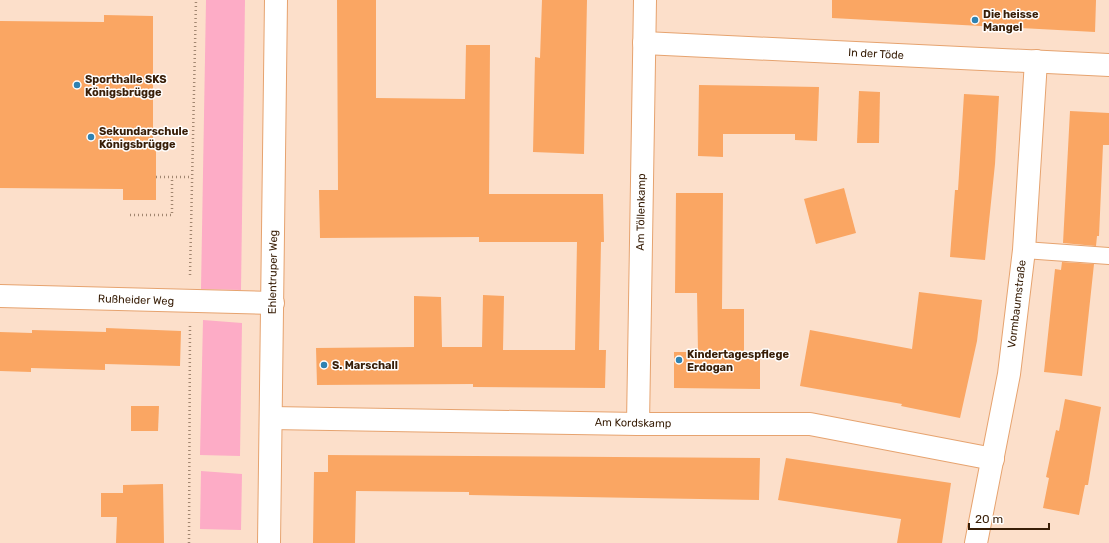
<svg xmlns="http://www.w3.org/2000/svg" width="1109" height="543" font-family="Rubik,sans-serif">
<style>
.green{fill:#fdacc6}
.building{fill:#faa663}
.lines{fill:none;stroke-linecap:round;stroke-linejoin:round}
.lane-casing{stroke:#e6a36f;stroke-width:18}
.street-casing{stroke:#e6a36f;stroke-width:24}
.path{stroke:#a18670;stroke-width:2.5;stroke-dasharray:1 3;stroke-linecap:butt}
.lane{stroke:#fff;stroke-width:16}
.street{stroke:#fff;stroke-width:22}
.poi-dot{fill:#2e82b2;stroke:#fff;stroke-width:1.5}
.labels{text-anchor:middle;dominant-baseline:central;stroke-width:3;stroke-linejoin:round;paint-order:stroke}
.poi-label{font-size:11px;font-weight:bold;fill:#381e07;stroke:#fff;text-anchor:start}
.street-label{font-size:11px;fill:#381e07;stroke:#fff}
</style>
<rect width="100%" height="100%" fill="#fcdfca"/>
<g class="green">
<path d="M206,0h39l-4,290 -40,-1z"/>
<path d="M203,320l39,3 -2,133 -40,-1z"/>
<path d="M201,471l41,3 -1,56 -41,-1z"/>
</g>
<g class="building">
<path d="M337,0h39v98l89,1 1,-54h24l-1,149h114l1,48h-3l-2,108h7l-1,38 -132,-1v-3l-156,1 -1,-37 98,-1v-51l27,1 1,50h40l1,-52 21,1 -1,54h72l2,-108h-98v-5l-159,1 -1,-48h19z"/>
<path d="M542,0h45l-3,154 -51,-2 2,-95 5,1z"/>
<path d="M832,0h264l-1,32 -263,-14z"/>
<path d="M104,15l49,1v133h3v51h-33v-11l-123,-1v-167l104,1z"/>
<path d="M699,85l120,2 -2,54 -22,-1v-6h-72v23l-25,-1z"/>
<path d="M859,91l21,1 -1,51h-22z"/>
<path d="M964,94l35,2 -4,68 -10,96 -35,-3 5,-67h3z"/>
<path d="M1070,111l39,2v32h-6l-4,91h-2l-1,10 -33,-3z"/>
<path d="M844,188l12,45 -40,11 -12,-45z"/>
<path d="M676,193h47l-1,116h22v44h16v36l-86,-1v-36h24l-1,-59h-22z"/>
<path d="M1062,262l32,2 -12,112 -38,-4 11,-103 6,1z"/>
<path d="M919,292l63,8 -5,41 -17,77 -59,-12 1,-2 -102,-18 10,-56 102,19z"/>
<path d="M106,328l75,3 -1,35 -75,-2v6l-74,-2v4l-31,-1v-39l32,1v-3l74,2z"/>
<path d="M1065,399l36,8 -13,78h-3l-6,30 -36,-7 6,-30 -3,-1 10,-47 3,1z"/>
<path d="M131,406h28l-1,25h-27z"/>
<path d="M328,455l432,3 -1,42 -290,-5v-3l-113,-1 -1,52h-42l1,-71h14z"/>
<path d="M786,458l165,25 -9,60h-45l4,-24 -123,-19z"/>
<path d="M163,484l1,59h-48l1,-26h-16v-24h22v-8z"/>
</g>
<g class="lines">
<defs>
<path id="lane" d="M1024,250l85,6"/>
<g id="street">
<path d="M644,43l465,22"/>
<path d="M0,296l273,7"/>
<path d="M271,418l367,6h172l183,35"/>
<path d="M638,424l7,-424"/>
<path d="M269,543l7,-543"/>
<path d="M976,543l33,-169 15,-124 12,-189"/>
</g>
</defs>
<use href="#lane" class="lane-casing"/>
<use href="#street" class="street-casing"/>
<g class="path">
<path d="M156,177h36"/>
<path d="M130,215h42v-38"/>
<path d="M190,275l6,-275"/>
<path d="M189,543l1,-219"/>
</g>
<use href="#lane" class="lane"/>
<use href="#street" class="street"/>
</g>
<g class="poi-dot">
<circle cx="975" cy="20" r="4"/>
<circle cx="77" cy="85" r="4"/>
<circle cx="91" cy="137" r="4"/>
<circle cx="679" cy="360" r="4"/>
<circle cx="324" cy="365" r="4"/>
</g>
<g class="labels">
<g class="poi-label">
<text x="983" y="14">Die heisse<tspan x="983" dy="13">Mangel</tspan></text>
<text x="85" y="79">Sporthalle SKS<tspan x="85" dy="13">Königsbrügge</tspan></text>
<text x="99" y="131">Sekundarschule<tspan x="99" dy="13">Königsbrügge</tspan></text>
<text x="687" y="354">Kindertagespflege<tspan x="687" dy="13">Erdogan</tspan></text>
<text x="332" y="365">S. Marschall</text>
</g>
<g class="street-label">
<text transform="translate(876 54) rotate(3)">In der Töde</text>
<text transform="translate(641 212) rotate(-89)">Am Töllenkamp</text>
<text transform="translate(273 272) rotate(-89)">Ehlentruper Weg</text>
<text transform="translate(136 300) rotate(2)">Rußheider Weg</text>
<text transform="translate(1017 304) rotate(-83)">Vormbaumstraße</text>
<text transform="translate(633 423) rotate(1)">Am Kordskamp</text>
</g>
</g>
<path d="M969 523v6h80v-6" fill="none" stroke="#381e07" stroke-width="2"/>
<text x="975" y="523" font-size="12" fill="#381e07" stroke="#ffffff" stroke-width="3" paint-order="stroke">20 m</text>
</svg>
